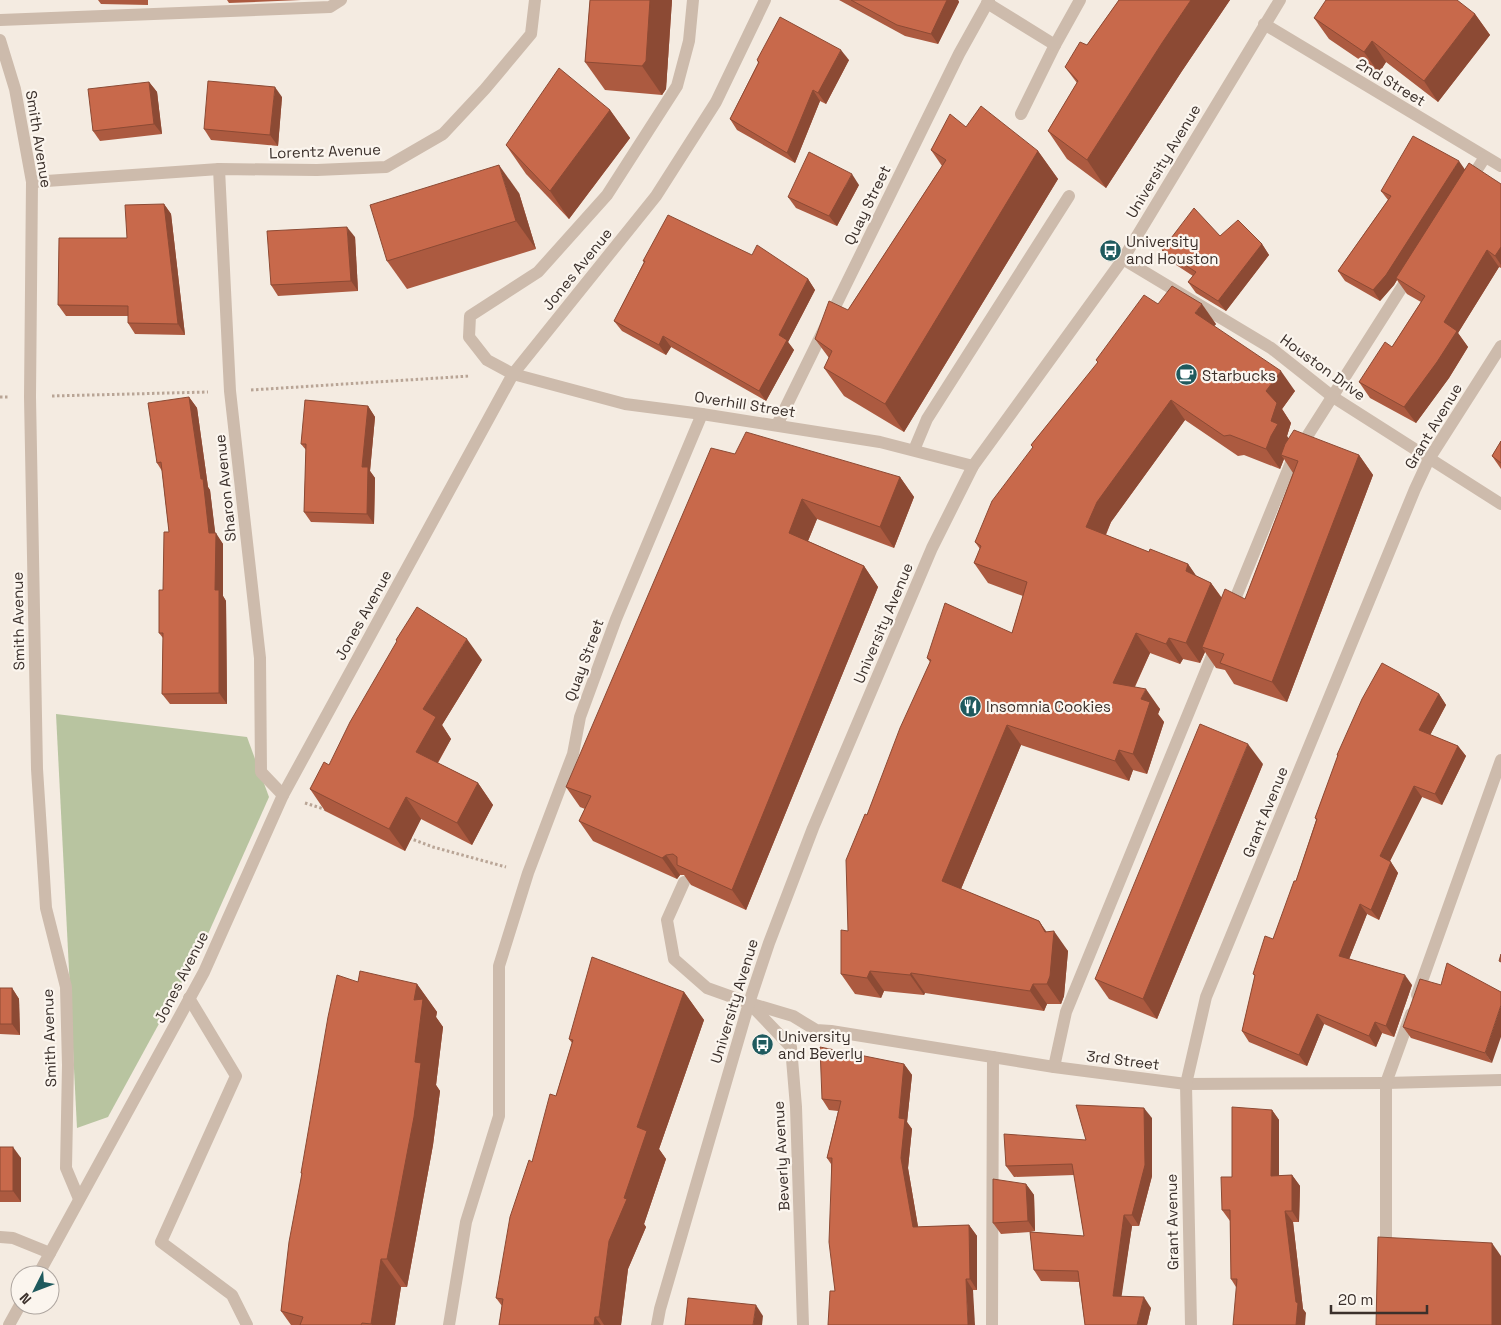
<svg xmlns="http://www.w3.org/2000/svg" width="1501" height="1325" font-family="'Space Grotesk',sans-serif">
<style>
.green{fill:#b8c4a0}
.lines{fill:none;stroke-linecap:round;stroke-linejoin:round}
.path{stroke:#b9a596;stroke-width:3;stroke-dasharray:2.5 2.5;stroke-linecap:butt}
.minor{stroke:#cdbbac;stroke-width:12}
.wall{fill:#ac5a40;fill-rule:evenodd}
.shaded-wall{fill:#8c4a34}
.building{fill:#c8694b;stroke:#8c4a34}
.labels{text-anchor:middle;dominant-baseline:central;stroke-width:4.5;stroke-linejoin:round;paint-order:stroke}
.street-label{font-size:15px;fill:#3b302b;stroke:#fbf5ee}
.poi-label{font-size:15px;fill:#3b302b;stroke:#fbf5ee;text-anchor:start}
</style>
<rect width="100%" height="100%" fill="#f4ebe1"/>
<path class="green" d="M56,714l191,23 22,60 -61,137 -100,183 -31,11z"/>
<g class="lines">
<g class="path">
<path d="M251,390l219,-14"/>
<path d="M52,396l156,-4"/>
<path d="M0,397h8"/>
<path d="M305,803l22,7"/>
<path d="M409,838l24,9 73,20"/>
</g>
<g class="minor">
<path d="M693,0l-4,41 -12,45 -70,109 -69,77 -68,44 -1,21 18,23 26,14 112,30 77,10 178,28 93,24"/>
<path d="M987,3l68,42 -34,69"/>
<path d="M0,20l330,-13 11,-7"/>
<path d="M1264,24l237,142"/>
<path d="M0,40l15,49 17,93 -2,215 7,372 9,139 20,79 2,78 -2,103 13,31"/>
<path d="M1055,45l25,-45"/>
<path d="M219,169l11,222 30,267 1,114 22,23"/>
<path d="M32,182l187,-13 98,1 69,-3 57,-33 42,-45 46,-55 4,-34"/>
<path d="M1469,182l16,-25"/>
<path d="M1123,259l148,89 62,49 168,107"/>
<path d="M777,425l182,-371 30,-54"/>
<path d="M914,450l13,-31 142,-223"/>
<path d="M1231,609l61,-149 119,-187"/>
<path d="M684,882l-17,38 7,39 33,29 42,15 44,13 23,14 15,1 223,36 132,17 200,-1 115,-3"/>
<path d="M1417,995l84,-235"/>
<path d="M189,998l47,78 -75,166 71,53 15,30"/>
<path d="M751,1005l40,42 5,60 7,218"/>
<path d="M1054,1067l12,-55 150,-366"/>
<path d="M0,1237l13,1 37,15"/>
<path d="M1386,1255v-172l25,-69"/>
<path d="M38,1275l166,-303 79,-177 230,-421 143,-178 60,-94 49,-102"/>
<path d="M9,1325l11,-20"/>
<path d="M449,1325l17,-103 33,-106v-150l29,-93 45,-119 7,-37 36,-98 86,-205"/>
<path d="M657,1325l3,-16 89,-306 20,-60 44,-115 119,-280 41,-82 150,-207 157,-259"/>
<path d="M992,1325l1,-268"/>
<path d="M1191,1325l-5,-241 20,-87 209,-508 14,-30 72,-113"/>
</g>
</g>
<g class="wall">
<path d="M98,0h50v5l-47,-1z"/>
<path d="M227,0h74l-72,3z"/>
<path d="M590,0h82l-6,89 -4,6 -57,-5 -20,-28z"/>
<path d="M839,0h119l1,2 -21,42 -33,-8z"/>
<path d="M1119,0h111l-48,71 -76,117 -39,-29 -19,-28 29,-48 -12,-16 22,-22z"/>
<path d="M1475,14l15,21 -52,67 -52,-40 -7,11 -50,-34 -15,-21z"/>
<path d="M757,60h92l-23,44 -6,-3 -25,62 -58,-33 -7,-11 28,-56z"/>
<path d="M149,82l8,10 5,42 -62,7 -7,-10z"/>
<path d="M282,97l-4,49 -67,-6 -7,-11z"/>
<path d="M610,110l20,28 -61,81 -43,-45 -20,-29z"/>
<path d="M966,127l72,24 20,28 -154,253 -60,-36 -20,-28 5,-10 -14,-19 33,-29 94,-144 -11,-16z"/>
<path d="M1465,169l36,15v84l-2,-1 -41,66 10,14 -19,31 -33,45 -46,-25 -11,-16 33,-35 29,-45 -14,-8 -10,-14 -3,5 -14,16 -35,-20 -7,-10 50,-71 -7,-9z"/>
<path d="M859,185l-22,41 -41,-18 -8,-11z"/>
<path d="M519,193l17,56 -129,40 -20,-28z"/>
<path d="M164,204l7,10 14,121 -50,-1 -7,-11v-7h-62l-8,-11 69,-67z"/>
<path d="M1220,236l42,8 7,11 -43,56 -30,-18 -8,-11 5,-6 -23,-15 -8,-11z"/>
<path d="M355,237l3,54 -80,5 -7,-11z"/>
<path d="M752,255l56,24 7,11 -27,52 6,8 -28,51 -95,-54 -5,8 -44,-24 -8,-10 30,-59 -1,-1z"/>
<path d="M1158,304l58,20 -2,2 81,65 -13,18 9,14 -4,13 1,2 71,17 14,20 -86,227 -53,-18 -9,-14 -9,-2 -11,-16 -5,11 -17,-4 -3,5 -30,-11 -15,34 25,22 -2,5 6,8 -17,52 -14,-4 -4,11 -108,-36 -60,144 78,32 7,11 22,19 -4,45 -3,8h-14l-3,7 -119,-18 -1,2 -40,-4 -3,7 -26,-4 -14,-20 26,-159 63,-153 -3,-4 85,-25 11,-37 -35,-13 -14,-20 6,-14 -5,-7 58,-94 -2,-3 67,-82 -2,-3zM1185,420l53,36 6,-1 36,14 4,-10 9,14 -48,126 -23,-1 -11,-15 -15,-7 -8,-12 -39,-12 -43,-17 5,-13z"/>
<path d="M189,397l8,11 11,79 2,3 5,43 8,11v52l3,5 1,103h-57l-8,-10 1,-56 -4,-5 4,-43 6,-58 -7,-61 -5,-8z"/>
<path d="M368,406l7,11 -5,54 5,7 -1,46 -63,-2 -7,-10 2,-62 -5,-6z"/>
<path d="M1501,441v28l-9,-13z"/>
<path d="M735,454l165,23 14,20 -20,51 -77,-29 -9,22 56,25 14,21 -132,323 -55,-25 -7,-10h-4l-3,4 -84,-38 -14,-20 6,-12 -5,-2 -14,-20z"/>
<path d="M482,660l-40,65 9,14 -13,24 40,20 15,22 -21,40 -51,-26 -16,32 -80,-40 -15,-22 19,-24z"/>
<path d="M1439,694l7,11 -16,30 28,11 8,10 -24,49 -20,-8 -32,64 8,12 -19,47 -12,-6 -18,45 63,26 -18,52 -12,-4 -6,14 -52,-23 -17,42 -58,-24 -7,-11 13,-55 -2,-2 20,-35 23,-58 20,-61 -1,-2 23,-62 -1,-1z"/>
<path d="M1263,764l-106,255 -48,-20 -14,-20z"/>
<path d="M358,982l59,2 20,28 -1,5 7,10 -7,58 4,6 -7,54 -26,142h-6l-6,38h-104l-10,-14 21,-137 -1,-1z"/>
<path d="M1441,985l51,78 -81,-25 -8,-11z"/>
<path d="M0,988h12l7,11 1,36 -20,-1z"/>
<path d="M684,992l20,28 -45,129 7,10 -22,65 2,3 -18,42 -7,56h-122l3,-19 -6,-8 36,-136 24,-66 16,-53 -3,-4z"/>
<path d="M904,1064l8,11 -5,47 5,7 -4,39 10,59 51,-2 8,11v54l-142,1 -4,-127 -4,-6 11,-47 -9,-1 -7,-11z"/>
<path d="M1272,1110l7,10v56l13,-1 8,11 -1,36h-6l10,87 3,4 -70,-26 -5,-8 -1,-58 -8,-11 10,-33z"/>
<path d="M1152,1118v58l-13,50h-7l-11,70 30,12 -4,17h-62l-6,-43 -38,-1 -7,-11 -4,-38 -29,2 -8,-11 33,-39 8,11 1,36 -5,1 54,4 -10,-61 -60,2 -8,-11 80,-26z"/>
<path d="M0,1147l21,11v44h-21z"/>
</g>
<g class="shaded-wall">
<path d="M650,0h22l-6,89 -4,6 -20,-29z"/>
<path d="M947,0h11l1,2 -21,42 -7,-10z"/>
<path d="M1191,0h39l-48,71 -76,117 -19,-28 75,-117z"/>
<path d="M1475,14l15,21 -52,67 -14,-21z"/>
<path d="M1372,41l14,21 -7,11 -15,-21z"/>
<path d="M841,50l8,10 -23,44 -8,-11z"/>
<path d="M149,82l8,10 5,42 -8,-10z"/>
<path d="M275,87l7,10 -4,49 -8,-11z"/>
<path d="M813,90l7,11 -25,62 -8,-10z"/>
<path d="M610,110l20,28 -61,81 -19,-28z"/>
<path d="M1038,151l20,28 -154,253 -19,-28z"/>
<path d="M1459,161l7,10 -70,107 1,2 -3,5 -14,16 -7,-11z"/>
<path d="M499,165l20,28 17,56 -20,-28z"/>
<path d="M852,174l7,11 -22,41 -8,-10z"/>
<path d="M164,204l7,10 14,121 -7,-11z"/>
<path d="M347,227l8,10 3,54 -7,-10z"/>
<path d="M1262,244l7,11 -43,56 -8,-10z"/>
<path d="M1501,247v18l-6,-9z"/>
<path d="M1487,250l12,17 -41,66 10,14 -19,31 -33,45 -12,-16 40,-85z"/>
<path d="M808,279l7,11 -27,52 6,8 -28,51 -7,-10 20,-56z"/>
<path d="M1202,304l14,20 -7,9 -14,-20z"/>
<path d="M663,336l8,11 -5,8 -7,-10z"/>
<path d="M1281,371l14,20 -13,18 9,14 -4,13 5,8 -11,11 3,4 -4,10 -14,-20 5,-13v-15l-5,-30z"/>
<path d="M189,397l8,11 11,79 2,3 6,49v-6l7,11v52l3,5 1,103 -8,-11 -4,-103 -14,-111z"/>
<path d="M1171,400l14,20 -74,102 -11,25 -14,-20 11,-25z"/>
<path d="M368,406l7,11 -5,54 5,7 -1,46 -7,-10 -5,-47z"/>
<path d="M1359,455l14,20 -86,227 -15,-20z"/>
<path d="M900,477l14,20 -20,51 -14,-21z"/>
<path d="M802,499l15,20 -14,34 -14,-20z"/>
<path d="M1188,564l14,20 -16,-13z"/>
<path d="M864,566l14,21 -132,323 -14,-20z"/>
<path d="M1211,583l14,20 -23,44 3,5 -5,11 -14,-20z"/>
<path d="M1136,633l14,20 -23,50 -14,-20z"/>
<path d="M1169,638l14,21 -3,5 -14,-20z"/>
<path d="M467,639l15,21 -40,65 9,14 -20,35 -15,-22 7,-43z"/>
<path d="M1146,689l14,20 -2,5 6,8 -17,52 -14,-20 8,-55z"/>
<path d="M1439,694l7,11 -19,36 -8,-11z"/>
<path d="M1007,725l14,20 -65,156 -14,-20z"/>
<path d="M1248,744l15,20 -106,255 -14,-20z"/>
<path d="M1458,746l8,10 -24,49 -7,-11z"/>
<path d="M1119,750l14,20 -4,11 -14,-20z"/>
<path d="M478,783l15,22 -21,40 -15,-22z"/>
<path d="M1414,786l8,11 -35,70 -7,-11z"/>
<path d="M406,797l15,22 -16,32 -16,-22z"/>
<path d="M666,855l14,20 -3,4 -15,-21z"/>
<path d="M1391,862l7,11 -19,47 -8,-10z"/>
<path d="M1360,904l7,10 -21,53 -7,-11z"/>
<path d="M1039,921l14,20 1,-10 14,20 -4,45 -3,8 -14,-20 -2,-52z"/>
<path d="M870,971l14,20 -3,7 -14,-20z"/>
<path d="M911,973l14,20 -1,2 -14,-20z"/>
<path d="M1405,975l7,10 -18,52 -8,-11z"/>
<path d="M417,984l20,28 -1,5 7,10 -7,58 4,6 -7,54 -26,142 -20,-28 27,-259z"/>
<path d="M1033,984l14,20 -3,7 -14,-20z"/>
<path d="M12,988l7,11 1,36 -8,-11z"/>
<path d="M684,992l20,28 -45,129 7,10 -22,65 2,3 -18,42 -7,56h-17l-5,-8 10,-76 28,-114z"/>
<path d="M1501,1005v32l-9,26 -7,-10z"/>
<path d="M1317,1014l7,10 -17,42 -8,-11z"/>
<path d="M1375,1022l7,11 -6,14 -7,-11z"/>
<path d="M904,1064l8,11 -5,47 5,7 -4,39 12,70 -7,-11 -12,-69 -2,-40z"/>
<path d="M1144,1108l8,10v58l-13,50 -7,-11z"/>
<path d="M1272,1110l7,10v66l-8,-10z"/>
<path d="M13,1147l8,11v44l-8,-11z"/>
<path d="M1292,1175l8,11 -1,36 -7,-11z"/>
<path d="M1026,1184l8,11 1,36 -7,-10z"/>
<path d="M1285,1211l8,11 10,87 3,4 -1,12h-9v-23z"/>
<path d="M1124,1215l8,11 -12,81 -7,-11z"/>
<path d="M969,1225l8,11v54l-7,-11z"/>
<path d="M1492,1243l9,13v69h-9z"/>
<path d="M381,1259l20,28 -6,38h-23l-1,-1z"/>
<path d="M966,1279l7,11 2,35h-7z"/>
<path d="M1144,1297l7,11 -4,17h-10z"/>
<path d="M756,1305l7,11 -1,9h-9z"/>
<path d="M595,1317l6,8h-7z"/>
</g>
<g class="building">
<path d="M590,0h60l-4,61 -4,5 -57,-4z"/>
<path d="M851,0h96l-16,34 -34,-9z"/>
<path d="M1119,0h72l-29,43 -75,117 -39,-29 30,-50 -13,-14 15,-25 7,3z"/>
<path d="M1326,0h131l18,14 -51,67 -52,-40 -8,11 -50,-34z"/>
<path d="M780,17l61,33 -23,43 -5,-3 -26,63 -57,-34 29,-57 -2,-2z"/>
<path d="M559,68l51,42 -60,81 -44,-46z"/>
<path d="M208,81l67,6 -5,48 -66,-6z"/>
<path d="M149,82l5,42 -61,7 -5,-42z"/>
<path d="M981,106l57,45 -153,253 -61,-36 8,-17 -17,-12 14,-38 19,9 98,-150 -15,-10 19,-36 16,13z"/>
<path d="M1413,136l46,25 -73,114 -13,15 -35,-19 53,-75 -10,-5z"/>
<path d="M809,152l43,22 -23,42 -41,-19z"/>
<path d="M1469,163l32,21v63l-6,9 -8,-6 -43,72 13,9 -20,31 -33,45 -45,-25 26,-40 7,5 33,-51 -29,-18z"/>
<path d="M499,165l17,56 -129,40 -17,-56z"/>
<path d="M164,204l14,120 -50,-1v-17l-70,-1 1,-67h68l-2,-33z"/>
<path d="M1194,208l26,28 18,-16 24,24 -44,57 -30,-19 8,-10 -34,-22z"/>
<path d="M668,215l84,40 5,-10 51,34 -29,56 8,5 -28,51 -96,-55 -4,9 -45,-24 31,-60h-2z"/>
<path d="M347,227l4,54 -80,4 -4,-54z"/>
<path d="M1172,286l30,18 -7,9 86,58 -15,20 11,12 -6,18 7,3 -7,12 -5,13 -36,-14 -6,1 -53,-36 -74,102 -11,25 63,25 1,-3 38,15 -2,7 25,12 -25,60 -17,-5 -3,6 -30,-11 -23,50 33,6 -5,10 9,3 -17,52 -14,-4 -4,11 -108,-36 -65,156 97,40 6,11 9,-1 -4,45 -3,8h-14l-3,7 -119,-18 -1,2 -40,-4 -3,7 -26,-4v-44l7,1 -2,-71 19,-46 2,1 33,-87 31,-68 -4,-2 18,-55 67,30 15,-51 -53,-19 7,-17 -6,-4 17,-41 41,-54 -2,-2 67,-83 -2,-2 48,-65 14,9z"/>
<path d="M189,397l12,82h2l6,54h7l-1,57h4v103l-57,1 1,-61h-4v-43h4l1,-58h5l-8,-70 -4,1 -9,-60z"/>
<path d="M305,400l63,6 -6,61h6l-1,47 -63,-2 2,-68h-5z"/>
<path d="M1294,430l65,25 -87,227 -52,-19 4,-9 -22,-7 23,-58 20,10 53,-138 -17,-6 4,-11z"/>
<path d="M746,432l154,45 -20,50 -78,-28 -13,34 75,33 -132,324 -55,-25v-8l-4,-3 -7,1 -4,3 -83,-37 12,-25 -25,-9 145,-339 24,6z"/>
<path d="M1501,441v22l-9,-7z"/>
<path d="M417,607l50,32 -44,70 13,8 -20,35 62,31 -21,40 -51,-26 -17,32 -79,-40 14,-27 5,3 21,-43 47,-81 -1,-1z"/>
<path d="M1382,663l57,31 -20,36 39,16 -23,48 -21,-8 -34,70 11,6 -20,48 -11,-6 -21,52 66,19 -19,51 -11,-4 -6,14 -52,-22 -18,41 -57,-24 13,-56 -2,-1 12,-38 8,3 21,-58h2l21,-62 -2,-1 23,-63h-1l25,-56z"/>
<path d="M1200,724l48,20 -105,255 -48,-20z"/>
<path d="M1501,954v8l-2,-1z"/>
<path d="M592,957l92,35 -47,135 10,4 -23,67 3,1 -18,42 -10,76h-4l-1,8h-95l4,-26 -7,-1 14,-81 19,-57 3,2 18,-68 6,2 17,-56 -4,-1z"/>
<path d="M1447,963l54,29v13l-16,48 -82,-26 17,-48 21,6z"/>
<path d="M360,971l57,13 -3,16 9,-1 -8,63 6,1 -7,54 -27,142h-6l-10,65 -9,-1 -1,2h-61l3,-8 -22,-6 8,-69 13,-69h-1l27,-156 9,-42 21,7z"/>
<rect x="0" y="988" width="12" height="36"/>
<path d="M820,1047l84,17 -5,54 6,1 -4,39 12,69 56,-2 1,54h-4l2,46h-140l2,-34h5l-6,-49 3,-84h-5l14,-57 -19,-2z"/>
<path d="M1076,1105l68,3 1,57 -13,50h-8l-11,81 31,1 -7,28h-52l-7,-54 -44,-1 -4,-38 54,4 -12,-72 -66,2 -2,-32 82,6z"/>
<path d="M1232,1107l40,3 -1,66 21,-1v36h-7l11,91 2,1 -2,22h-63l4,-46h-6l-1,-69h-8l-1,-33h11z"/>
<rect x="0" y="1147" width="13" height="44"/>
<path d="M993,1179l33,5 2,37 -35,2z"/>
<path d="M1378,1237l114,6v82h-116z"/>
<path d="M688,1298l68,7 -3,20h-68z"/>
</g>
<defs>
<symbol id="bus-disc" viewBox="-11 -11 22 22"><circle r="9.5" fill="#1f5a5e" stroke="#fbf5ee"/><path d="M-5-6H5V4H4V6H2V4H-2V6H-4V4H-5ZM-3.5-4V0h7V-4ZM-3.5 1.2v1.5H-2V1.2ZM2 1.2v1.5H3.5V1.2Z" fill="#fff"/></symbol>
<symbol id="cafe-disc" viewBox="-11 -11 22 22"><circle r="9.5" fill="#1f5a5e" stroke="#fbf5ee"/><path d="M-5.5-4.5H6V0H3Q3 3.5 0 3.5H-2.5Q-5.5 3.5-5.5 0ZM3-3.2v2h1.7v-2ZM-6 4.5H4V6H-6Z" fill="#fff"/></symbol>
<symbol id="restaurant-disc" viewBox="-11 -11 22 22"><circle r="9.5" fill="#1f5a5e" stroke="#fbf5ee"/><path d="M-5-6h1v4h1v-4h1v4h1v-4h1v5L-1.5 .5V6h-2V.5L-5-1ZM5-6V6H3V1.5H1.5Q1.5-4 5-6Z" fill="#fff"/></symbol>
</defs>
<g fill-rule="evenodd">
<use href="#bus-disc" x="1098" y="238" width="25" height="25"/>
<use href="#cafe-disc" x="1174" y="362" width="25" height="25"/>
<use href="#restaurant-disc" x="958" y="694" width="25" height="25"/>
<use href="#bus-disc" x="750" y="1032" width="25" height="25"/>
</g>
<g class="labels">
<g class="street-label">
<text transform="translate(1391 82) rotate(31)">2nd Street</text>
<text transform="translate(39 139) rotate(81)">Smith Avenue</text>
<text transform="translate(325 151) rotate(-2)">Lorentz Avenue</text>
<text transform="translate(1163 161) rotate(-59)">University Avenue</text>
<text transform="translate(867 205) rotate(-64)">Quay Street</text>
<text transform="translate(577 269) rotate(-51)">Jones Avenue</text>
<text transform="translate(1323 367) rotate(36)">Houston Drive</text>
<text transform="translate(745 404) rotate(9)">Overhill Street</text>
<text transform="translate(1433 426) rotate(-59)">Grant Avenue</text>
<text transform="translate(225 488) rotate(-96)">Sharon Avenue</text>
<text transform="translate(363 615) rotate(-61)">Jones Avenue</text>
<text transform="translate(18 621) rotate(-91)">Smith Avenue</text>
<text transform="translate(883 623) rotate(-67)">University Avenue</text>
<text transform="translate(584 660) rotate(-70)">Quay Street</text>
<text transform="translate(1265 812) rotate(-68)">Grant Avenue</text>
<text transform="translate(181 977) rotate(-63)">Jones Avenue</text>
<text transform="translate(734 1001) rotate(-73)">University Avenue</text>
<text transform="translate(49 1038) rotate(-92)">Smith Avenue</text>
<text transform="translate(1123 1060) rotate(7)">3rd Street</text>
<text transform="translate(781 1156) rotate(-93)">Beverly Avenue</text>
<text transform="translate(1172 1222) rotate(-91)">Grant Avenue</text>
</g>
<g class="poi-label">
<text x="1126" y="241">University<tspan x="1126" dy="17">and Houston</tspan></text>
<text x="1202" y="375">Starbucks</text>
<text x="986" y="706">Insomnia Cookies</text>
<text x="778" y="1036">University<tspan x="778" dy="17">and Beverly</tspan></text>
</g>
</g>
<g transform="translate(35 1290) rotate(228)"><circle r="24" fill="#fbf5ee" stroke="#aea6a0"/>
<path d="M0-4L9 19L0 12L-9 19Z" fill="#1f5a5e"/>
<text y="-8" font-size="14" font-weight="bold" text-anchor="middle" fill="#3b302b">N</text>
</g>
<path d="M1331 1305v8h96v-8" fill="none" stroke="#3b302b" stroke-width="2.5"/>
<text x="1338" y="1305" font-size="15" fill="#3b302b" stroke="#fbf5ee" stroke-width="4" paint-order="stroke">20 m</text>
</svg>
